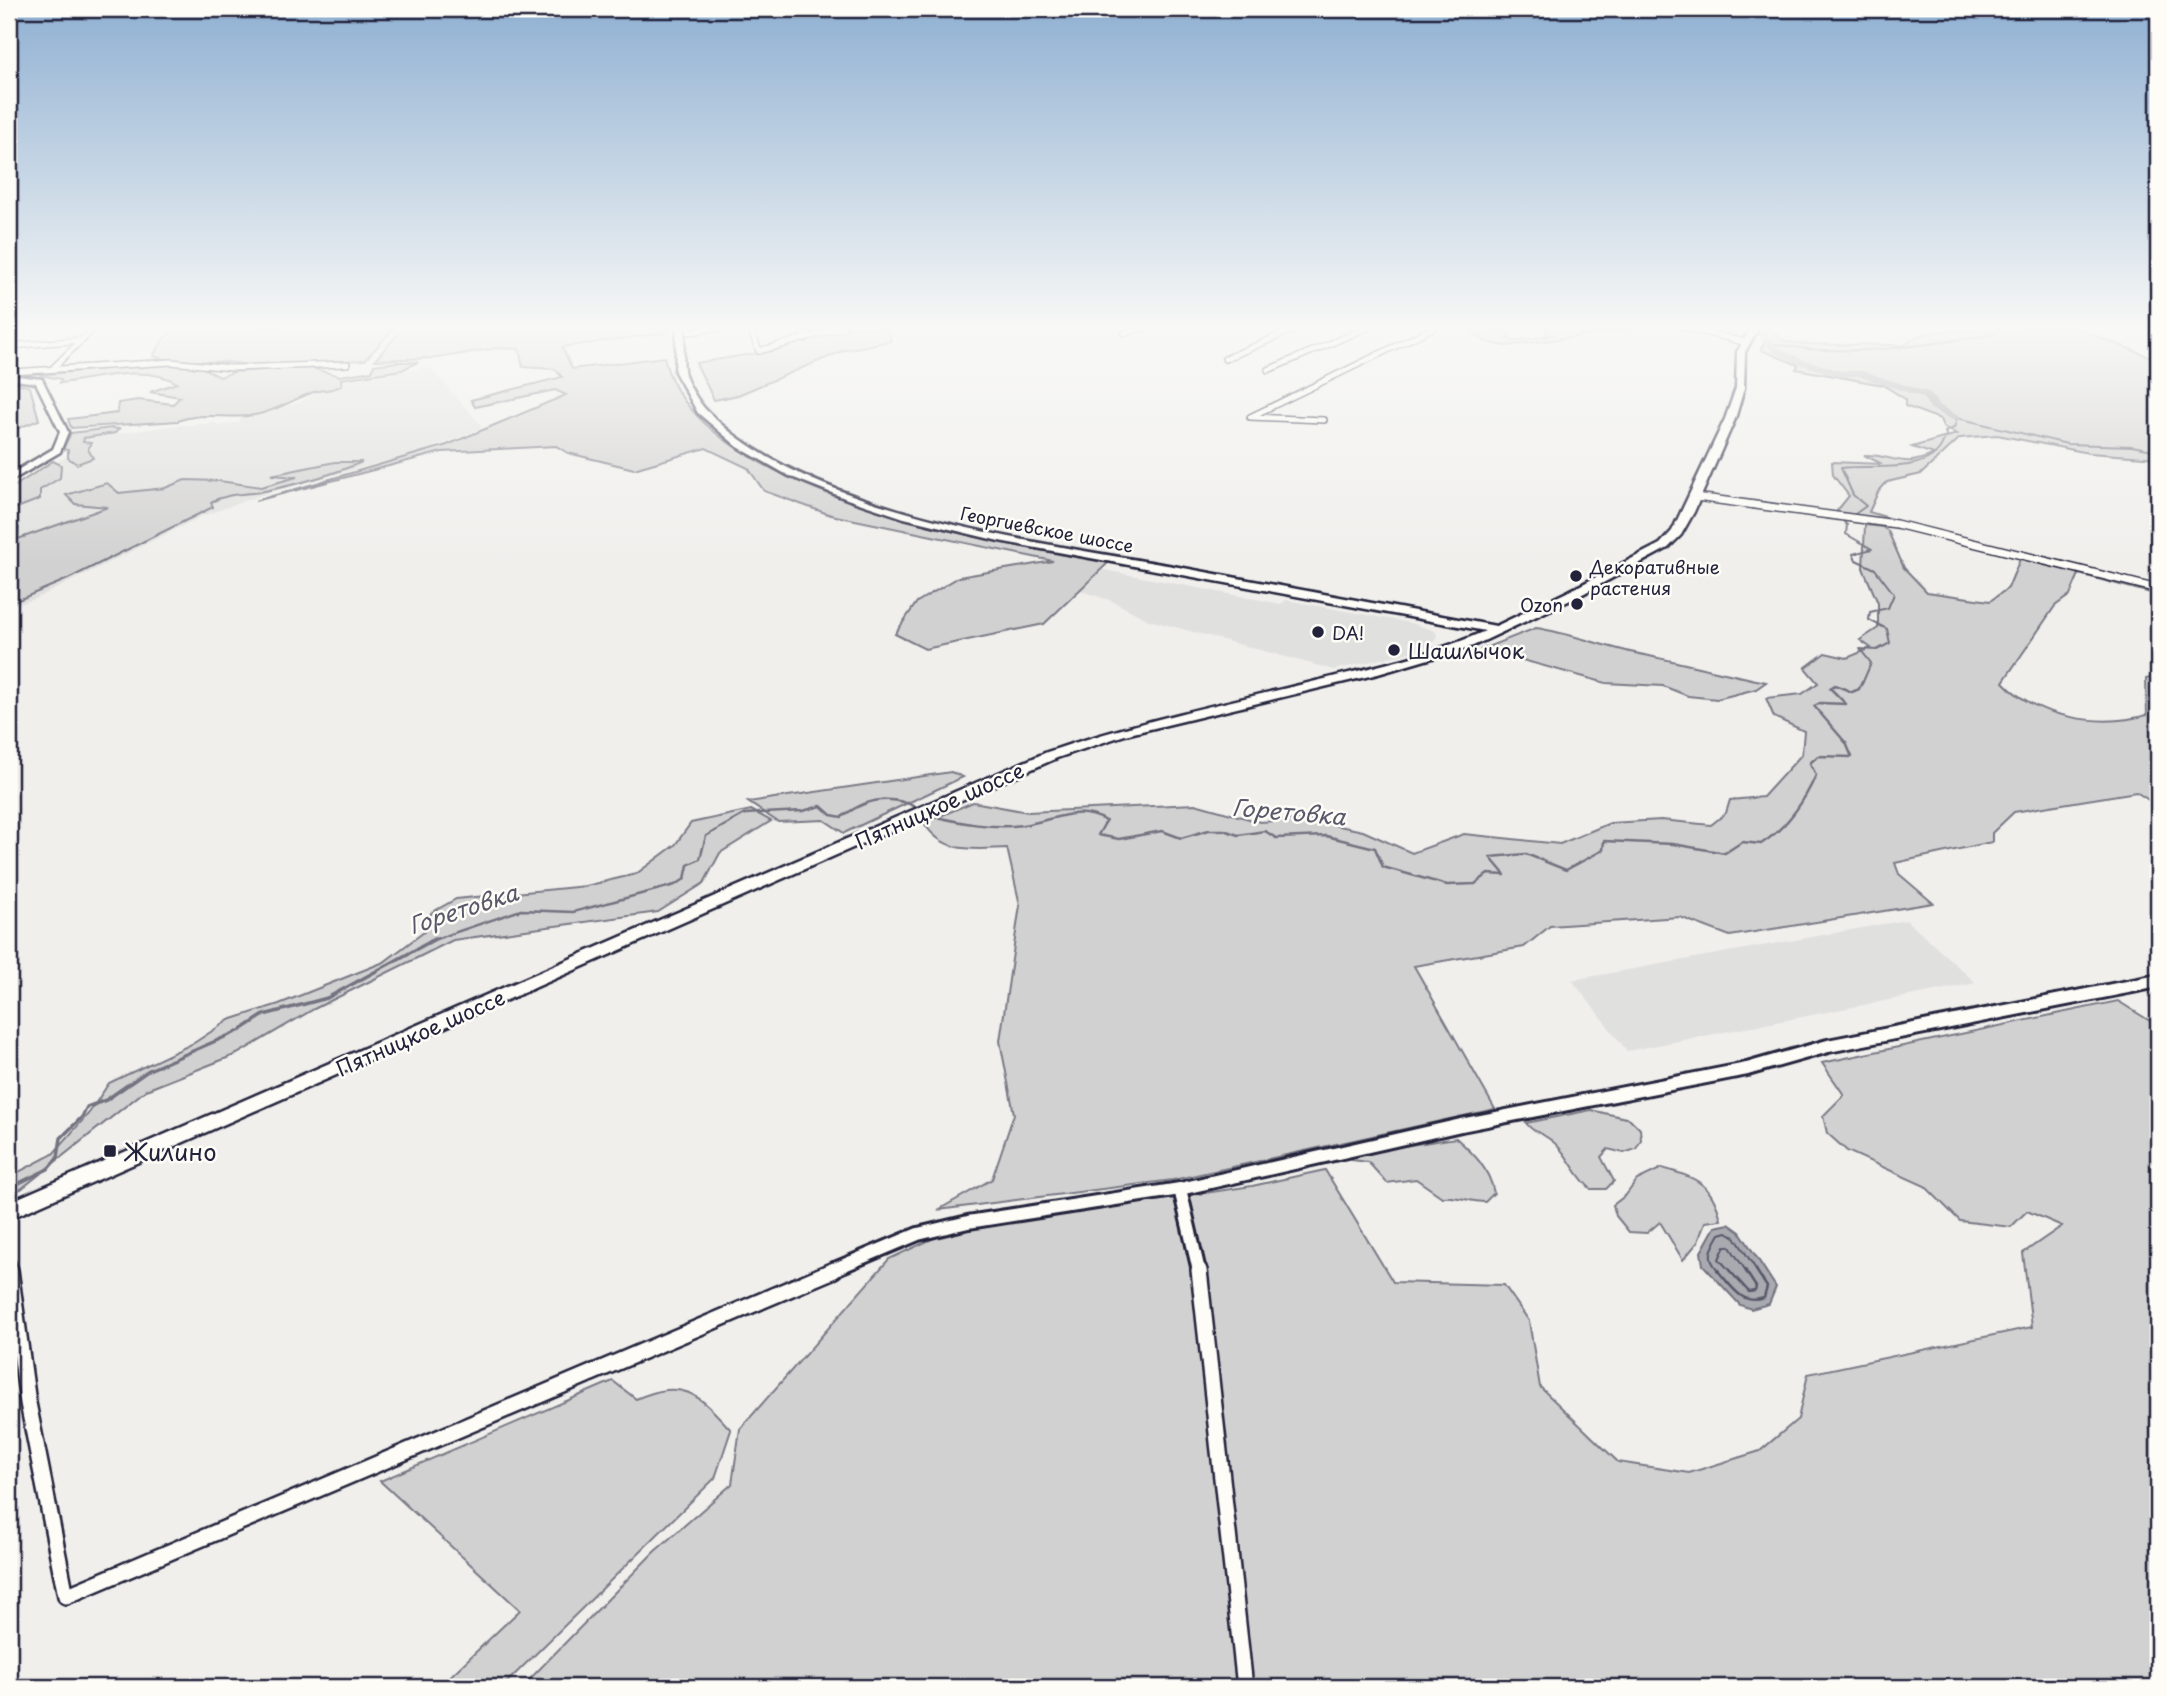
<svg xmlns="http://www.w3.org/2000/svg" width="2167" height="1696" font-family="'Playpen Sans',sans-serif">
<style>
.built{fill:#e0e0df}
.green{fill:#d2d1d1;stroke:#7a7a86;stroke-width:2}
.water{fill:#a9a9b0;stroke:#737381;stroke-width:2}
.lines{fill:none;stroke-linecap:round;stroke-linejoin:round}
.shore-far1{stroke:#58586a;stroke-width:2}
.shore{stroke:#58586a;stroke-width:2.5}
.stream-far2{stroke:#737381;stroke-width:2}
.stream-far1{stroke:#737381;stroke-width:2.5}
.stream{stroke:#737381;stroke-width:3.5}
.river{fill:#a9a9b0;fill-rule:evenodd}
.street-far3-casing{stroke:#22223b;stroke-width:8}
.street-far2-casing{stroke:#22223b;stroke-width:10}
.street-far1-casing{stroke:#22223b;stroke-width:18}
.street-casing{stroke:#22223b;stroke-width:20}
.secondary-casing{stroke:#22223b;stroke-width:5}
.primary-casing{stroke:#22223b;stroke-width:5}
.street-far3{stroke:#fdfcf7;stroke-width:5}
.street-far2{stroke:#fdfcf7;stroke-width:7}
.street-far1{stroke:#fdfcf7;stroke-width:12}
.street{stroke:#fdfcf7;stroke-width:15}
.secondary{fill:#fdfcf7;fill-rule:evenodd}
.primary{fill:#fdfcf7;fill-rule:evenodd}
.poi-dot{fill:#22223b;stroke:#fdfcf7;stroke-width:2.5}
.labels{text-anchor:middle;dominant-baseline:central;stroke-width:5;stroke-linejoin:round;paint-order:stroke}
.far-street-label{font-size:18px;fill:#22223b;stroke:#fdfcf7}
.far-poi-label{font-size:18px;fill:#22223b;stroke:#fdfcf7;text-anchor:start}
.poi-label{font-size:21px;fill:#22223b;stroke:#fdfcf7;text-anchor:start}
.street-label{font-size:21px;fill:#22223b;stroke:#fdfcf7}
.water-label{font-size:23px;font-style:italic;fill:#58586a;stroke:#fdfcf7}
.near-poi-label{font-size:24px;fill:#22223b;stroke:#fdfcf7;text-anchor:start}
</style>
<rect width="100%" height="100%" fill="#f0efec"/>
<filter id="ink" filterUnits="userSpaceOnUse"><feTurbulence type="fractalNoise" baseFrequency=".0143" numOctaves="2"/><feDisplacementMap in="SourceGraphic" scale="14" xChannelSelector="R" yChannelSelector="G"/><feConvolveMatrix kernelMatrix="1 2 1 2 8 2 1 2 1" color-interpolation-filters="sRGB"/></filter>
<g filter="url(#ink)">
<g class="built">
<path d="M429,367l53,59 -2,3 -59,23 -157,42 -64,23 -165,82 -26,8v-116l73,-44 3,-9 86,-12 46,-3 1,3 21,-4 2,-6 57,-13 39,-21z"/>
<path d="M1099,569l182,35 5,-4 125,23 24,8 2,5 -5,9 -17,6 -81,19 -185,-50 -37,-19 -31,-10z"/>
<path d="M1906,920l70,63 -349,68 -55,-71z"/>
</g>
<g class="green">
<path d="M178,327h217l-30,33 -115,6c-32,-9 -66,0 -97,-10l12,-19z"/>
<path d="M404,327h266l-1,5 -107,15 10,22 92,-12c29,135 328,185 444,206l-64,61 -119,25 -30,-15 22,-32 42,-25 94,-16 -222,-46 -67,-24 -16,-23 -42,-20 -72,21 -66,-16 -12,-7 -114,6 -187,49 192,-56 119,-50 -11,-5 -80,17 -4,-7 91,-23 -7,-8 -32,-2 -4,-18 -22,-1 -60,10 -62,2z"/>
<path d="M846,327l43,2 2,12 -46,9 -107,45 -24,5 -18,-37 81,-13z"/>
<path d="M1465,327l43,4 2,4 -3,3 6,3 42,-6h-10l2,-5 -4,-3h105l-142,19 -20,-4z"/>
<path d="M1993,327h80l85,33v98l-69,-5 -92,-18 -37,3 -39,36 -34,8 -9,10 -9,20 36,11 -69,-11 13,-16 -16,-21 -1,-13 50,2 -18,-9c29,-1 38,15 70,-1l-22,-7 45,-13 -14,-7 -3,-8 -35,-13v-7l-22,-14 -87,-16 2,-4 -37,-15 6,-15 -2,-6 7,1c3,2 4,5 7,8 13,11 102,4 125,8 19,-22 58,-13 84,-15z"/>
<path d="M397,362h21l-16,8 -61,9 1,6c-9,7 -20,3 -31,8 -21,8 -39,20 -62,23 -24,2 -50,-4 -71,5l-107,7 -3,-9 49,-6 1,-10 20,-3 35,4 7,-7 -30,-5 27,-9c-32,-19 -81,-4 -117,0l1,-4 -22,-4 128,-12 34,4 19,10 14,-5 42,-3 35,-1 29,8 32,-5 2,-6z"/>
<path d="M9,381l21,6 9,33 -30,12z"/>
<path d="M112,428l7,1 -4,4 -31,5 -1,4 8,1 -3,6 5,9 -16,6 -9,-6v-8l-5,-1 8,-16z"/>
<path d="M53,461l8,4 -1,13 -20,12v9l-31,12v-21z"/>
<path d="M335,462h27c-32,14 -68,23 -102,30 -18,3 -32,1 -49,10l2,5 -145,72 -59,25v-80l10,4 -1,11 90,-32 -33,-3 -9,-9 41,-12 12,10 46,-5 20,-8 34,1 42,6 36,-10 -26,-2z"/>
<path d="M1865,525l17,2 6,4 16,37 23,24 63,9 18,-13 12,-29 -6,-5 144,37v4l-79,-21 -9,21 -15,11 -52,76c33,36 98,46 144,33l-1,-36 12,-3v130l-22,-14 -122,20 -22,21v9l-97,21 4,11 34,29 -203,33 -50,-19 -130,9 -26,21 -110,19 81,143 -322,71 -235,30 54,-31 22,-65 -14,-73 20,-136 -13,-57c-33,1 -63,7 -83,-25l49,-21 55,10 167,-8 65,18 45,-3 58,12 49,22 52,-19 96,10 50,-21 51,-3 50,5 15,-12 4,-13 33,-3 39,-43 2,-23 -30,-14 -8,-19 36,-4 16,-11 -13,-15 20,-15 22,5 24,-10 -11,-8 18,-12v-25l-15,-35z"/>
<path d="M1536,628c34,5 66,18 99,25 44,9 87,20 131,29l-10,7 -39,10 -29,-3 -25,-10 -57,-3 -124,-34z"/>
<path d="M951,772l12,5 -119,56 -20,-13 -46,2 -30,-20z"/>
<path d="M751,810l20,11 -51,32 -16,30 -46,29 -205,28 -139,69 -77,45 -91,36 -125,99 -12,4v-16l44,-23 36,-41 20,-30 85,-40 35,-23 50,-16 105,-42 40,-30 7,-19 25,-14 130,-13 50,-12 39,-29 16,-22z"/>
<path d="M2118,1001l40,25 -4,53 4,4v604h-1636l132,-135 78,-68 8,-55 149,-170 60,-28 303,-45 73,-16 68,112 111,3 25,36 11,66 78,75 71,11 71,-22 38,-32 10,-45 224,-47 -9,-74 39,-27 -35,-15 -16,16 -51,-6 -35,-35 -78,-35 -20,-18 -4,-17 21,-21 -22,-32z"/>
<path d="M1591,1110l39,9 10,10 1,11 -5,9 -12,4 -16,-4 -7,8 13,24 -8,8h-15c-17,-14 -24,-39 -43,-51 -9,-7 -15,-5 -22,-15z"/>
<path d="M1456,1138c18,16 33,30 38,55l-9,9c-16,0 -27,-7 -43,-5l-26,-18 -29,4 -19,-21 -16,-2 -1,-6z"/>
<path d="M1662,1168c35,10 50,15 59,52l-16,2 -7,20 -15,18 -23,-38 -13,11 -18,-1 -13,-16 -3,-11 13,-10 11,-15z"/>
<path d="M613,1381l23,18c49,-21 62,-5 95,31l-16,48 -213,209h-63l81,-77 -140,-129z"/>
</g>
<path class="water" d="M1729,1224l11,8 36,55 -7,17 -18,5 -11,-4 -37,-40 -2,-13 14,-25z"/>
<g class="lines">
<g class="shore-far1">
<path d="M1719,1271c-14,-14 -8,-21 1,-37l7,-2 8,5 22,34"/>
<path d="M1730,1271l-11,-12 6,-13 5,1 16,24"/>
</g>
<g class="shore">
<path d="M1717,1270c15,16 24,36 47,28l3,-11 -11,-17"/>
<path d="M1729,1270l20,22 6,-1 1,-4 -11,-17"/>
</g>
<g class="stream-far2">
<path d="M1770,343c73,16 148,3 221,-8l10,-8"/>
<path d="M1862,684l9,-21 -11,-14 17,1 13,-7 -3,-14 -18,-9 1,-8 18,-4 6,-14 -19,-25 -19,-9 -3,-6 19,-5 -26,-15 1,-9 -3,-3 22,-16 -13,-11 -12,-27c31,-4 89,8 102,-26 4,-9 5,0 2,-10l9,-4 3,-10 110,26 65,2 26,5"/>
</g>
<g class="stream-far1">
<path d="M932,816c30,7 60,13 91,9 29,-4 54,-21 83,-4l-8,14 21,4 43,-8 19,7 28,-8h15l14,5 27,-4 11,7 50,-2 49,12 8,19 64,18 28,-1 13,-10 17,1 -15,-18 36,-3 40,16 37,-20 1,-9 69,3 52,9 17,-11 19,2c25,-16 43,-42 55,-69l-6,-12 8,-7 34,1 -6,-14 -32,-37 6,-3 26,1 -16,-16 5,-3 17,7 7,-3 3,-7"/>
<path d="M430,941l91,-31 52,2 102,-27 10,-6 3,-14 12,-6 6,-23 39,-22 58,-3 18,-5 10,9 11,2c23,-18 47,-23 74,-10"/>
</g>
<path class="stream" d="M9,1188l39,-19 10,-12 3,-19 21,-21 5,-10 19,-7 43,-30 92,-40 23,-15 63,-17 108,-59"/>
<path class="river" d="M1759,332h6l14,16 23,11 40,12h20l68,22 9,12 23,13 -9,2 -22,-11 -9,-12 -64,-21 -17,1 -45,-14 -23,-11 -14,-16z"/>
<defs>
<g id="street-far3">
<path d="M750,327l9,24 85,-24"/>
<path d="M801,327l4,12"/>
<path d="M1684,327l60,15"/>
<path d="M689,332l35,-5"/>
<path d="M1125,333l19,-6"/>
<path d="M9,346l74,-6"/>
<path d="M1225,359l74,-32"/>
<path d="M52,369l43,-42"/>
<path d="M1268,370l101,-43"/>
<path d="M12,372l159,-10 61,6 115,-4"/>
<path d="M1324,420l-74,-3 185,-90"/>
</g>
<path id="street-far2" d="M1696,497l200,27 262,65"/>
<g id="street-far1">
<path d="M1180,1189l19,82"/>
<path d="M9,1265l1,6"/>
<path d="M830,1271l88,-37 50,-12 212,-33 281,-64 286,-56 81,-23 330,-65"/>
</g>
<g id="street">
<path d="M10,1270l18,133 38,193 768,-326"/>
<path d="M1199,1270l46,417"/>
</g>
<path id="secondary" d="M9,375l33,4 26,53 -8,20 -51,30v-7l44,-26 7,-17 -24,-49 -27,-4z"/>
<path id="primary" d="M677,327h8c0,14 -3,29 -1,43 1,11 15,33 23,41 99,102 330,131 466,155 108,20 215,40 323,60l73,-35 91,-47 12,-13 53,-112 11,-31 1,-36 14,-25h8l-14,25 -1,36 -9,31 -41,93 -13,23 -13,13 -91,49 -104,49 -95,28 -253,61 -68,23 -1048,461v-17l1038,-450c88,-30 178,-49 269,-71 56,-14 116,-26 169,-50l-486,-90 -95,-23 -57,-19 -58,-23 -51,-29 -40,-34 -23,-41z"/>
</defs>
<use href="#street-far3" class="street-far3-casing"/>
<use href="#street-far2" class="street-far2-casing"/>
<use href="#street-far1" class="street-far1-casing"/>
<use href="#street" class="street-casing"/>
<use href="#secondary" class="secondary-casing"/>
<use href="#primary" class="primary-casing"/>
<use href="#street-far3" class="street-far3"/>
<use href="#street-far2" class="street-far2"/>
<use href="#street-far1" class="street-far1"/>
<use href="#street" class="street"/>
<use href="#secondary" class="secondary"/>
<use href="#primary" class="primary"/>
</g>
</g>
<linearGradient id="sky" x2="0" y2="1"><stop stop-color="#8fb0d2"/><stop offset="0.58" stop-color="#f8f8f6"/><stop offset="1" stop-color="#f8f8f6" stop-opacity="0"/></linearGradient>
<rect width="2167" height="565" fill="url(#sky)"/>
<g class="poi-dot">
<circle cx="1576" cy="576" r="7"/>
<circle cx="1577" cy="604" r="7"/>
<circle cx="1318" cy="632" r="7"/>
<circle cx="1394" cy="650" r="7"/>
<rect x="103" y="1144" width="14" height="14" rx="3.5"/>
</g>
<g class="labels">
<g class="far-street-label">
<text transform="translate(1047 529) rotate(11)">Георгиевское шоссе</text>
</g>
<g class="far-poi-label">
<text x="1590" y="566">Декоративные<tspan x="1590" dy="21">растения</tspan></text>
<text x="1563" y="604" text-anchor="end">Ozon</text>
<text x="1332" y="632">DA!</text>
</g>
<g class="poi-label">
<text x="1408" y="650">Шашлычок</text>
</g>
<g class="street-label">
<text transform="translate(939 805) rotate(-24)">Пятницкое шоссе</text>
<text transform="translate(420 1032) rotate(-24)">Пятницкое шоссе</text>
</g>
<g class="water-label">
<text transform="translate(1289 811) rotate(5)">Горетовка</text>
<text transform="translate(463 908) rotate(-18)">Горетовка</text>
</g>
<g class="near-poi-label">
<text x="124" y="1151">Жилино</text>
</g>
</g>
<rect width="2167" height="1696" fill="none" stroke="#fdfcf7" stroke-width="35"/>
<rect x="18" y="18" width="2132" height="1661" fill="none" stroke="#22223b" stroke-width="2.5" filter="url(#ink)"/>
</svg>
